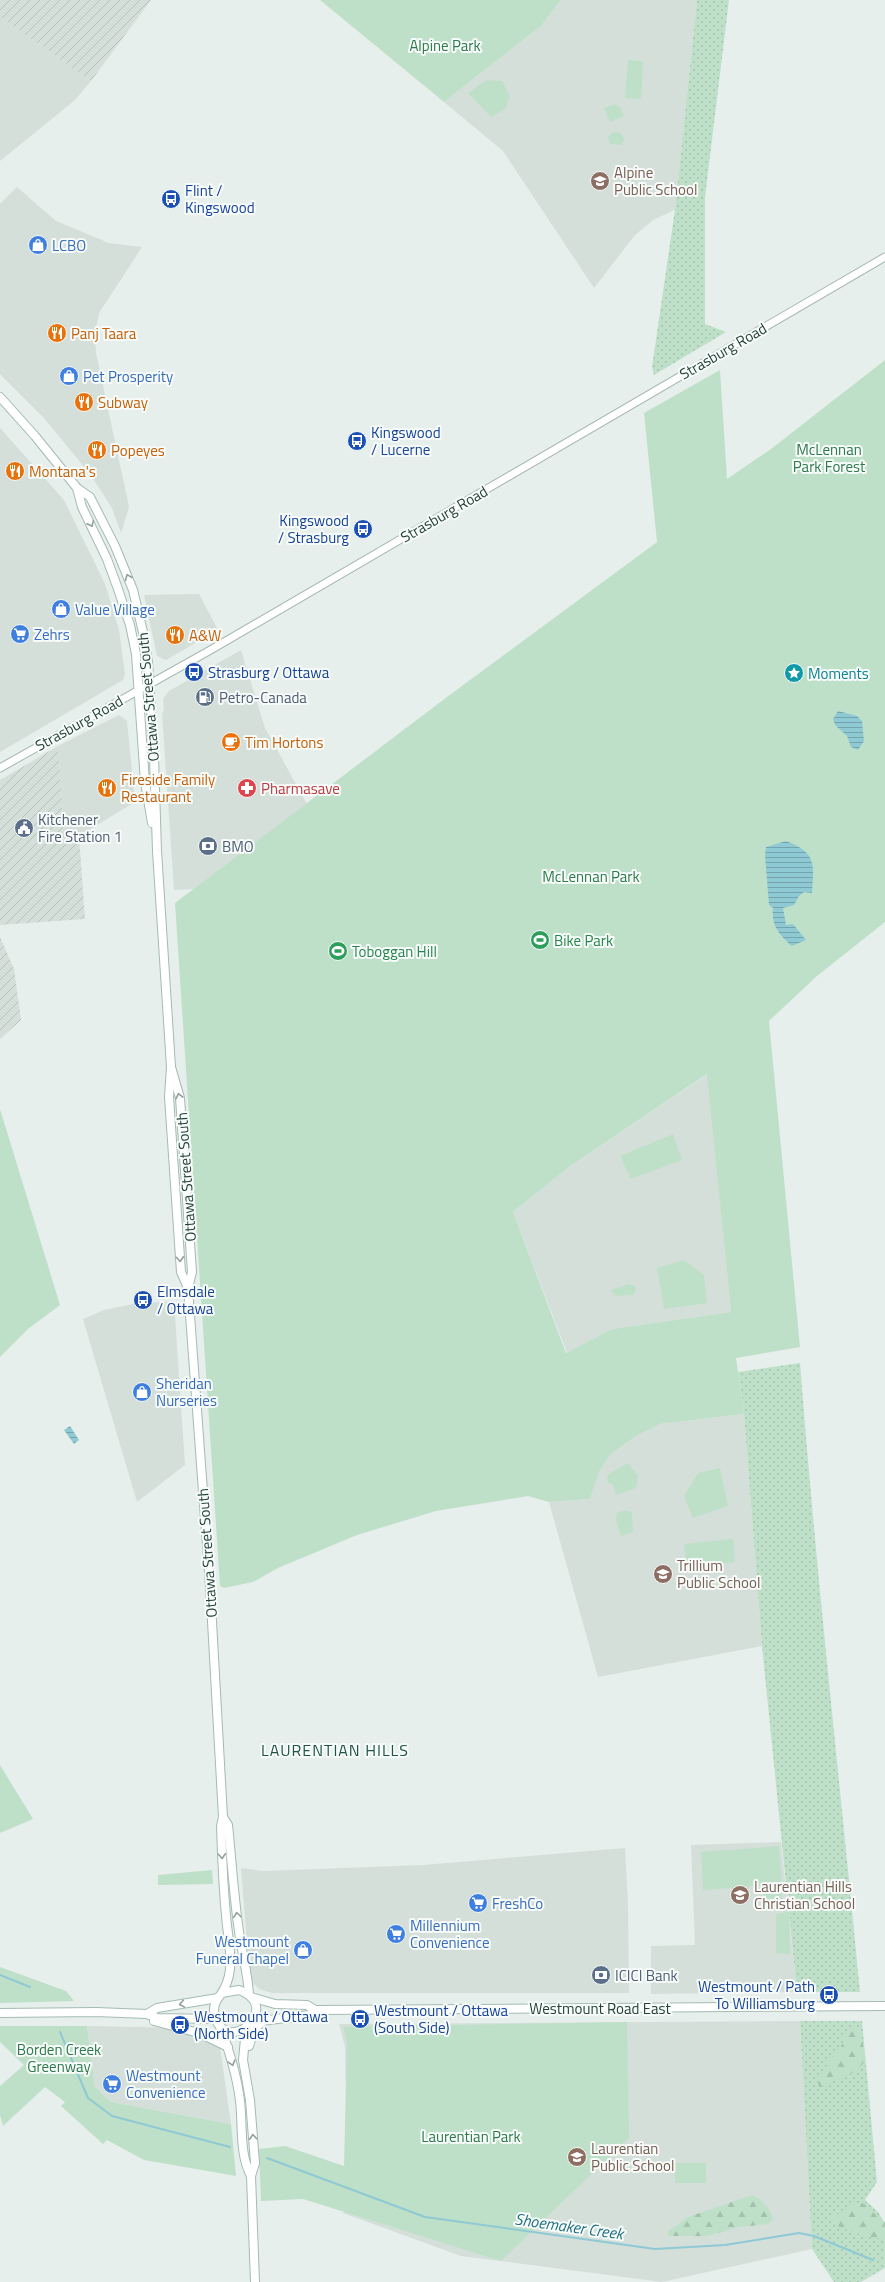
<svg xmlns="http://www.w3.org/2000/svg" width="885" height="2282" font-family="'Titillium Web',sans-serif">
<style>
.built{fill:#d4dfda}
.industrial{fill:url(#industrial-furrows)}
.grass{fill:url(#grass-dots)}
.forest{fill:url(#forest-firs)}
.park{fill:#bfe0c8;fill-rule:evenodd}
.water{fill:url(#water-rules)}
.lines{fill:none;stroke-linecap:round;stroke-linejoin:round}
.stream{stroke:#8ec9d4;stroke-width:2}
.tertiary-casing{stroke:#a8b8b2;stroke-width:9}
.secondary-casing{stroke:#a4bbb3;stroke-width:10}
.tertiary{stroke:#fff;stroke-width:7}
.secondary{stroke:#fff;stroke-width:8}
.oneway{stroke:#92a09c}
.labels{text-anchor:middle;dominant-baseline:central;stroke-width:4;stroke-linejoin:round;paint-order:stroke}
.park-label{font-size:15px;fill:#2d7a4b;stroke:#f7fbf9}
.education-label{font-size:15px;fill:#785e54;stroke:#f7fbf9;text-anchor:start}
.transit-label{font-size:15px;fill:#164399;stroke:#f7fbf9;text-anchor:start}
.shop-label{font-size:15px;fill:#366cbe;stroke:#f7fbf9;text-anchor:start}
.food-label{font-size:15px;fill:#c56008;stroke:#f7fbf9;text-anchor:start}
.street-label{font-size:15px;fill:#24423a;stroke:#f7fbf9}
.culture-label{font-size:15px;fill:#0d838f;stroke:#f7fbf9;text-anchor:start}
.service-label{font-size:15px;fill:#4e5e75;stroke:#f7fbf9;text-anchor:start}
.health-label{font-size:15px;fill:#be3a42;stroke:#f7fbf9;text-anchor:start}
.leisure-label{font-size:15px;fill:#27864d;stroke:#f7fbf9;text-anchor:start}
.neighbourhood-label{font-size:16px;letter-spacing:1px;fill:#1f5548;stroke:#f7fbf9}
.water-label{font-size:16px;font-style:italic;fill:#1c6f80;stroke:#f7fbf9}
</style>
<defs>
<pattern id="industrial-furrows" width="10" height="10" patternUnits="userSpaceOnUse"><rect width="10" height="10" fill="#d4dfda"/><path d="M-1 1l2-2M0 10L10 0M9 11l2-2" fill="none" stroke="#b6c1bc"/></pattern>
<pattern id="grass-dots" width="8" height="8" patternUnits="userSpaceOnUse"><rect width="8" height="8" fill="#bfe0c8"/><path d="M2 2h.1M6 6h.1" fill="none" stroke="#a4c1ad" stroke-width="1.8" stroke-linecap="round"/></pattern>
<pattern id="forest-firs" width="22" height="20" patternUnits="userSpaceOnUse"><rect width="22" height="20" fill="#bfe0c8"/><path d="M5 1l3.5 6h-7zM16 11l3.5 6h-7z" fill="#a4c1ad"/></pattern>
<pattern id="water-rules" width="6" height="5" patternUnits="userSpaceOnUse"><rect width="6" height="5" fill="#8ec9d4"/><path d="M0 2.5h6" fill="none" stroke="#74a5ad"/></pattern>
</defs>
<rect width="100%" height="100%" fill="#e6efeb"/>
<g class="built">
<path d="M561,0h136l-22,210 -22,10 -18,15 -41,53 -91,-137 -59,-49 97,-76z"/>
<path d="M0,17l91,64 -16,19 -75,61z"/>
<path d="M17,187l39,34 53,22 33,4 -43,66 -4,20 1,20 33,154 -8,26 -9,-25 -22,-34 -46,-56 -44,-44v-170z"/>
<path d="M0,428l64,72 41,84 14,46 6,44 -2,6 -123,72z"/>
<path d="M199,594l19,36 -52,30 -9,-4 -13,-61z"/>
<path d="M241,650l24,78 42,76 -113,85 -20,1 -12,-176 2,-4 -1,-11 6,-8z"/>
<path d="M119,715l8,6 8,81 -56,34 -15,-4 -6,-86z"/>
<path d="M708,1074l23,238 -119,17 -45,24 -54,-141 56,-45z"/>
<path d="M174,1301l11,164 -48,37 -54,-183 21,-9 29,-6z"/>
<path d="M744,1414l18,232 -164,31 -49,-175 41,-3 10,-29 12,-17 24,-17 24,-12z"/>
<path d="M781,1842l16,150 -146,2v-48l44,-1 -4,-100z"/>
<path d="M625,1848l3,54 1,91h-357l-13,-4 -9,-9 -9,-112 22,3 160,-6z"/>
<path d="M800,2021l12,228 -150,33 -201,-26 -118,-43 4,-65 -2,-101 -6,-23z"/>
<path d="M87,2026l103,2 29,12 12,84 -120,-22 -16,-15z"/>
</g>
<g class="industrial">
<path d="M0,0h151l-60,81 -91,-64z"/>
<path d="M58,746l6,85 15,5 6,83 -85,6v-145z"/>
<path d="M0,937l14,32 7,51 -21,19z"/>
</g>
<g class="grass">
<path d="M697,0h32l-24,197v127l21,8 -72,43 -2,-8 23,-157z"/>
<path d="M800,1363c16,210 40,419 60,629h-63l-35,-346 -18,-232 -6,-42z"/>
<path d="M800,2021h62l15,161 -12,18 14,13 6,12v43l-24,14h-27l-22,-33z"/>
</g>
<g class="forest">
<path d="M857,2028c8,9 6,23 7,34 -14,19 -29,13 -45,26l-1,-9c7,-5 7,-11 11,-19 3,-4 9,-7 11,-11 6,-12 0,-16 17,-21z"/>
<path d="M752,2195c11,5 17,12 21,24l-5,5 -29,3 -31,9h-39l-2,-4 21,-15z"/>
<path d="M860,2202l10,5 7,10 8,5 -2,16c-10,2 -47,-10 -54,-18 1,-2 26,-16 31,-18z"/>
</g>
<g class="park">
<path d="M320,0h241l-20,26 -97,76z"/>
<path d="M628,60l15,1 -2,38 -16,-1z"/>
<path d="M487,80l15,1 8,16 -5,12 -14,8 -23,-24z"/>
<path d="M616,104l2,3h2l4,9 -14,6 -6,-14z"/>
<path d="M619,132l6,7 -4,6 -11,-1 -2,-7 4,-4z"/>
<path d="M885,360v562l-68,54 -48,45 31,326 -64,11 8,56 -84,10 -24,12 -24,17 -12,17 -10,29 -41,3 -21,-6 -92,15 -79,24 -79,33 -25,14 -29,6 -4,-2 -45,-683 272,-206 210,-155 -13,-129 76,-43 7,109 44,-30zM707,1074l24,238 -119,17 -46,24 -53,-141 56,-45z"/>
<path d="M0,1109l60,196 -32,24 -28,28z"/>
<path d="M673,1134l9,26 -51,19 -11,-23z"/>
<path d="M684,1260l20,15 3,28 -43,6 -7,-41z"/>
<path d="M629,1284l6,2 1,4 -3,5 -17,1 -5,-6z"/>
<path d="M628,1463l10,13 -2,12 -20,7 -3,-11 -5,-1 -1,-6 3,-4z"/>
<path d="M720,1468l8,38 -35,12 -9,-22 14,-23z"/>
<path d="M622,1511h7l3,2 1,19 -12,4 -5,-16 1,-7z"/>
<path d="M733,1539l2,23 -48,7 -3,-25z"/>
<path d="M0,1765l33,54 -33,14z"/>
<path d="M779,1846l3,38 -79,6 -2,-38z"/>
<path d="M212,1870l1,14 -55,1v-10z"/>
<path d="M781,1889l1,18 -18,1v-16z"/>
<path d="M789,1912l1,42 -14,-1v-39z"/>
<path d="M0,1967l66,24 8,10 -74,2z"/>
<path d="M627,2022l2,116 -128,123 -198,-62 -42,2 -2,-52 26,-3 59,20 3,-124 -4,-15z"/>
<path d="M0,2026h87l8,61 16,15 120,22 5,52 -92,-16 -37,-20 -4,4 -42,-38 4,-4 -20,-15 -42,39 -3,-11v-29l24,-21 -24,-23z"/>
<rect x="675" y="2163" width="31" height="20"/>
</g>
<g class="water">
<path d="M838,711l19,5 5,5 2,20 -6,9 -7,-3 -4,-11 -12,-11 -2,-6z"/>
<path d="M786,841c31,12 28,23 26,52l-8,-1 -5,4 -5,9 -11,3 3,17 7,-1 13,16 -14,6c-13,-11 -21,-21 -19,-38l-4,-3 -4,-50 1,-8z"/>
<path d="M70,1426l9,14 -5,4 -10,-14z"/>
</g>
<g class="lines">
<g class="stream">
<path d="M0,1975l30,12"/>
<path d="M60,2032l28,66 24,18 118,31"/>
<path d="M267,2158l158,59 230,32 70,-4 74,-12 15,3 59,24"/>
</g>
<defs>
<path id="tertiary" d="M0,768l214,-120 671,-391"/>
<g id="secondary">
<path d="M0,397l35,39 42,52 5,19 25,52 11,30 12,36 6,29 9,128 7,41"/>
<path d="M77,488l13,9 25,49 18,44 10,42 5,30 6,95 3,94 14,216 -2,30 12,175 7,16"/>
<path d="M171,1067l9,31 12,174 -4,16 22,298 13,231 -2,9c1,30 2,59 5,89 1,17 6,37 4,54 -1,11 -5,20 -11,28 -5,6 -6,13 -4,20 13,40 69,-11 24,-27l-17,3"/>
<path d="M223,1817l5,8c4,38 6,76 12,113 3,19 8,37 9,57"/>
<path d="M251,1997l24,7 32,1 8,5"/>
<path d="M315,2010l570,-4"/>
<path d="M0,2013l96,-1 51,2 10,4 58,1"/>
<path d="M147,2014l10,-6 61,-10"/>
<path d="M154,2021l45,12 29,14"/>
<path d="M253,2022l56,-7 6,-5"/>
<path d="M220,2026c9,24 17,49 20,75 3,24 -1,53 11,75"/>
<path d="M246,2028l-3,32 7,40 5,63 -4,13 4,106"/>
<path d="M249,2046l5,-16 8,-8"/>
</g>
</defs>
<use href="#tertiary" class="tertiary-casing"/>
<use href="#secondary" class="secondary-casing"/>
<use href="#tertiary" class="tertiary"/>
<use href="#secondary" class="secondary"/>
</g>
<defs><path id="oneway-chevron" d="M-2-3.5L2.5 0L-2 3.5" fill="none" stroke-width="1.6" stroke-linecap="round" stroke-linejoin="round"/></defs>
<g class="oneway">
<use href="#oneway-chevron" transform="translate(91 524) rotate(64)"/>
<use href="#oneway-chevron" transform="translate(128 577) rotate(-112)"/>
<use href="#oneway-chevron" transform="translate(179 1096) rotate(-102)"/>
<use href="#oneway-chevron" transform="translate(180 1259) rotate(86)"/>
<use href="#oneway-chevron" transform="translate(222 1856) rotate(87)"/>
<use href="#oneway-chevron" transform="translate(237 1915) rotate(-97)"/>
<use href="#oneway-chevron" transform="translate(182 2004) rotate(170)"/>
<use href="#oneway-chevron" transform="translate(232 2063) rotate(74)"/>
<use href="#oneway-chevron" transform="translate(253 2137) rotate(-94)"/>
</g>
<defs>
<symbol id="school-disc" viewBox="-11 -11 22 22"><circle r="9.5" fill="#8d6e63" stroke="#f7fbf9"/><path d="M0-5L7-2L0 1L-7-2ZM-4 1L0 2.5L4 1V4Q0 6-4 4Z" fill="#fff"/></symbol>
<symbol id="bus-disc" viewBox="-11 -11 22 22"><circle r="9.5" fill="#1a4fb4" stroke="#f7fbf9"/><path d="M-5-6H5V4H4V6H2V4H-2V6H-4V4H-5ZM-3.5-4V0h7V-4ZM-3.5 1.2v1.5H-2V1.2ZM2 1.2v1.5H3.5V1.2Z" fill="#fff"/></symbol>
<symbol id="shop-disc" viewBox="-11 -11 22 22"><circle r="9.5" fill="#3f7fe0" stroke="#f7fbf9"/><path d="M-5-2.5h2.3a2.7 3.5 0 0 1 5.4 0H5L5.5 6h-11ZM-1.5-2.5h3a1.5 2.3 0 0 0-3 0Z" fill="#fff"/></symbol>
<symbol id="restaurant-disc" viewBox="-11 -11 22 22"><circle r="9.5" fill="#e8710a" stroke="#f7fbf9"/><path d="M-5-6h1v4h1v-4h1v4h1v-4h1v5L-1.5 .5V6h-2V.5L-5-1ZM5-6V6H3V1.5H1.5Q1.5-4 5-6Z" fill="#fff"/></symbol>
<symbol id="supermarket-disc" viewBox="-11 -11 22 22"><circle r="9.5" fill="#3f7fe0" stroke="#f7fbf9"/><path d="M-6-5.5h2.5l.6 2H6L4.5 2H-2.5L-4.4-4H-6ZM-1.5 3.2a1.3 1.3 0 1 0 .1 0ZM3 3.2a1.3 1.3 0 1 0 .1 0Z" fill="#fff"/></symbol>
<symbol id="sight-disc" viewBox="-11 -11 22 22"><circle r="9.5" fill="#0f9aa8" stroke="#f7fbf9"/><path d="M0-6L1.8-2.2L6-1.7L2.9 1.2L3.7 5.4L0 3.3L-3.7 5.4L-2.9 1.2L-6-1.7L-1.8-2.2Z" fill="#fff"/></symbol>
<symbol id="fuel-disc" viewBox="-11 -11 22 22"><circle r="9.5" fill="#5c6f8a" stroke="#f7fbf9"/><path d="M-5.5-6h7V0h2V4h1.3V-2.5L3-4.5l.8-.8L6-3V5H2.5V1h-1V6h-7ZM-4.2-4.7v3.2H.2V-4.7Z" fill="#fff"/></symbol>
<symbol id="cafe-disc" viewBox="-11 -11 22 22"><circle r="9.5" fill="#e8710a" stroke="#f7fbf9"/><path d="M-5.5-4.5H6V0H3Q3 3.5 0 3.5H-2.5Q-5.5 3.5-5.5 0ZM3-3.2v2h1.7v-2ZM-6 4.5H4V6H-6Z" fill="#fff"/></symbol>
<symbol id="pharmacy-disc" viewBox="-11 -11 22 22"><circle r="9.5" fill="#e0444e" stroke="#f7fbf9"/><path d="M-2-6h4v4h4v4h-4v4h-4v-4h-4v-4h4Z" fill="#fff"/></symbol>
<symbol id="civic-disc" viewBox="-11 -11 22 22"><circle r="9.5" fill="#5c6f8a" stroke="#f7fbf9"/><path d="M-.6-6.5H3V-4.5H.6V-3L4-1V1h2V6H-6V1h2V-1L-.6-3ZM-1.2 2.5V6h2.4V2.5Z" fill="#fff"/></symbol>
<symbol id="bank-disc" viewBox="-11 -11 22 22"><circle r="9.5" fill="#5c6f8a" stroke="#f7fbf9"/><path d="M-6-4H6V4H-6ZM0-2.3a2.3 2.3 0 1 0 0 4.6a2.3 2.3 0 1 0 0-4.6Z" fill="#fff"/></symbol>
<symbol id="stadium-disc" viewBox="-11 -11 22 22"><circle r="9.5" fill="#2e9e5b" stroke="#f7fbf9"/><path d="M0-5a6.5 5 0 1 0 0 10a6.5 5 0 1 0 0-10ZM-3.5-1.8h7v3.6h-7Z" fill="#fff"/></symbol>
</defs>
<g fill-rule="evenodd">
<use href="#school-disc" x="589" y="170" width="22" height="22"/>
<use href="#bus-disc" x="160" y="188" width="22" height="22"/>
<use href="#shop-disc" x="27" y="234" width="22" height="22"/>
<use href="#restaurant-disc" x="46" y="322" width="22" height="22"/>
<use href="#shop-disc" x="58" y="365" width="22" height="22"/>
<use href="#restaurant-disc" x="73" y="391" width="22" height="22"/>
<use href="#bus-disc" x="346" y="430" width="22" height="22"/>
<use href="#restaurant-disc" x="86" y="439" width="22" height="22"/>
<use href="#restaurant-disc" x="4" y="460" width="22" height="22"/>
<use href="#bus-disc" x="352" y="518" width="22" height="22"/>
<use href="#shop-disc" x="50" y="598" width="22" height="22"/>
<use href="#supermarket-disc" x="9" y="623" width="22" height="22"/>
<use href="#restaurant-disc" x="164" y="624" width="22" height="22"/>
<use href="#bus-disc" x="183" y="661" width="22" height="22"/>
<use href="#sight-disc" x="783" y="662" width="22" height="22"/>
<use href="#fuel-disc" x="194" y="686" width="22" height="22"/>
<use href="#cafe-disc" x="220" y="731" width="22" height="22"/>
<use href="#restaurant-disc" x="96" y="777" width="22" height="22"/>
<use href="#pharmacy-disc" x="236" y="777" width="22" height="22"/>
<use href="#civic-disc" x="13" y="817" width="22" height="22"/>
<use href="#bank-disc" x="197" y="835" width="22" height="22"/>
<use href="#stadium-disc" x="529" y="929" width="22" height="22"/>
<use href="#stadium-disc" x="327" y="940" width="22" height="22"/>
<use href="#bus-disc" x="132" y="1289" width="22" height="22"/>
<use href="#shop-disc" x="131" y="1381" width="22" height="22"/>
<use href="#school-disc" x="652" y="1563" width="22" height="22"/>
<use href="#school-disc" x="729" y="1884" width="22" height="22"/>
<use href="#supermarket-disc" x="467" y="1892" width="22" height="22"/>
<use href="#supermarket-disc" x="385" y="1923" width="22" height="22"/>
<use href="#shop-disc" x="292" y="1939" width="22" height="22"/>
<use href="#bank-disc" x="590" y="1964" width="22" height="22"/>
<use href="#bus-disc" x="818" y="1984" width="22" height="22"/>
<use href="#bus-disc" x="349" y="2008" width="22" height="22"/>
<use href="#bus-disc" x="169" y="2014" width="22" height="22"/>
<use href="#supermarket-disc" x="101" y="2073" width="22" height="22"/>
<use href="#school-disc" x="566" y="2146" width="22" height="22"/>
</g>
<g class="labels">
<g class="park-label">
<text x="445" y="45">Alpine Park</text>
<text x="829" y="449">McLennan<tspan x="829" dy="17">Park Forest</tspan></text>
<text x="591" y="876">McLennan Park</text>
<text x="59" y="2049">Borden Creek<tspan x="59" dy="17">Greenway</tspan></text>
<text x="471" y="2136">Laurentian Park</text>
</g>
<g class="education-label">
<text x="614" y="172">Alpine<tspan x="614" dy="17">Public School</tspan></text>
<text x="677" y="1565">Trillium<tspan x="677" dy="17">Public School</tspan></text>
<text x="754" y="1886">Laurentian Hills<tspan x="754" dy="17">Christian School</tspan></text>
<text x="591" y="2148">Laurentian<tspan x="591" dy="17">Public School</tspan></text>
</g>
<g class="transit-label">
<text x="185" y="190">Flint /<tspan x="185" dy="17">Kingswood</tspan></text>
<text x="371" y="432">Kingswood<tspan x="371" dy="17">/ Lucerne</tspan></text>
<text x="349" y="520" text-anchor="end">Kingswood<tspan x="349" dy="17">/ Strasburg</tspan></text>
<text x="208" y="672">Strasburg / Ottawa</text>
<text x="157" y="1291">Elmsdale<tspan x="157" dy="17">/ Ottawa</tspan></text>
<text x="815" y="1986" text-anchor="end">Westmount / Path<tspan x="815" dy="17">To Williamsburg</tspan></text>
<text x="374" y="2010">Westmount / Ottawa<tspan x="374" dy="17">(South Side)</tspan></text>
<text x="194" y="2016">Westmount / Ottawa<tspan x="194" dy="17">(North Side)</tspan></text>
</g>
<g class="shop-label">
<text x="52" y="245">LCBO</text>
<text x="83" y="376">Pet Prosperity</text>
<text x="75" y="609">Value Village</text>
<text x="34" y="634">Zehrs</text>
<text x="156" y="1383">Sheridan<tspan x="156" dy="17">Nurseries</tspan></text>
<text x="492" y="1903">FreshCo</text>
<text x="410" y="1925">Millennium<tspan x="410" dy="17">Convenience</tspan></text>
<text x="289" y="1941" text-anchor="end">Westmount<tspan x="289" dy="17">Funeral Chapel</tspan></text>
<text x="126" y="2075">Westmount<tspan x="126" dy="17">Convenience</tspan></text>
</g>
<g class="food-label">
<text x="71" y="333">Panj Taara</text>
<text x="98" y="402">Subway</text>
<text x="111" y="450">Popeyes</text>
<text x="29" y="471">Montana's</text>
<text x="189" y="635">A&amp;W</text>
<text x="245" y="742">Tim Hortons</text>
<text x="121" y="779">Fireside Family<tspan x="121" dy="17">Restaurant</tspan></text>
</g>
<g class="street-label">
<text transform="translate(723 351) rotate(-30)">Strasburg Road</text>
<text transform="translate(444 514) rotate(-30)">Strasburg Road</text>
<text transform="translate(148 697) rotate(-95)">Ottawa Street South</text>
<text transform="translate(79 723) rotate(-29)">Strasburg Road</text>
<text transform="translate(186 1177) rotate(-94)">Ottawa Street South</text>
<text transform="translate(207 1553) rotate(-94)">Ottawa Street South</text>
<text x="600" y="2008">Westmount Road East</text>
</g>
<g class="culture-label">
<text x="808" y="673">Moments</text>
</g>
<g class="service-label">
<text x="219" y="697">Petro-Canada</text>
<text x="38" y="819">Kitchener<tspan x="38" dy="17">Fire Station 1</tspan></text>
<text x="222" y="846">BMO</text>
<text x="615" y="1975">ICICI Bank</text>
</g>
<g class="health-label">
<text x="261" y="788">Pharmasave</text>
</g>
<g class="leisure-label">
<text x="554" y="940">Bike Park</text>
<text x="352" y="951">Toboggan Hill</text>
</g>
<g class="neighbourhood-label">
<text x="335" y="1750">LAURENTIAN HILLS</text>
</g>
<g class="water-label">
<text transform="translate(569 2226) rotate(8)">Shoemaker Creek</text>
</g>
</g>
</svg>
